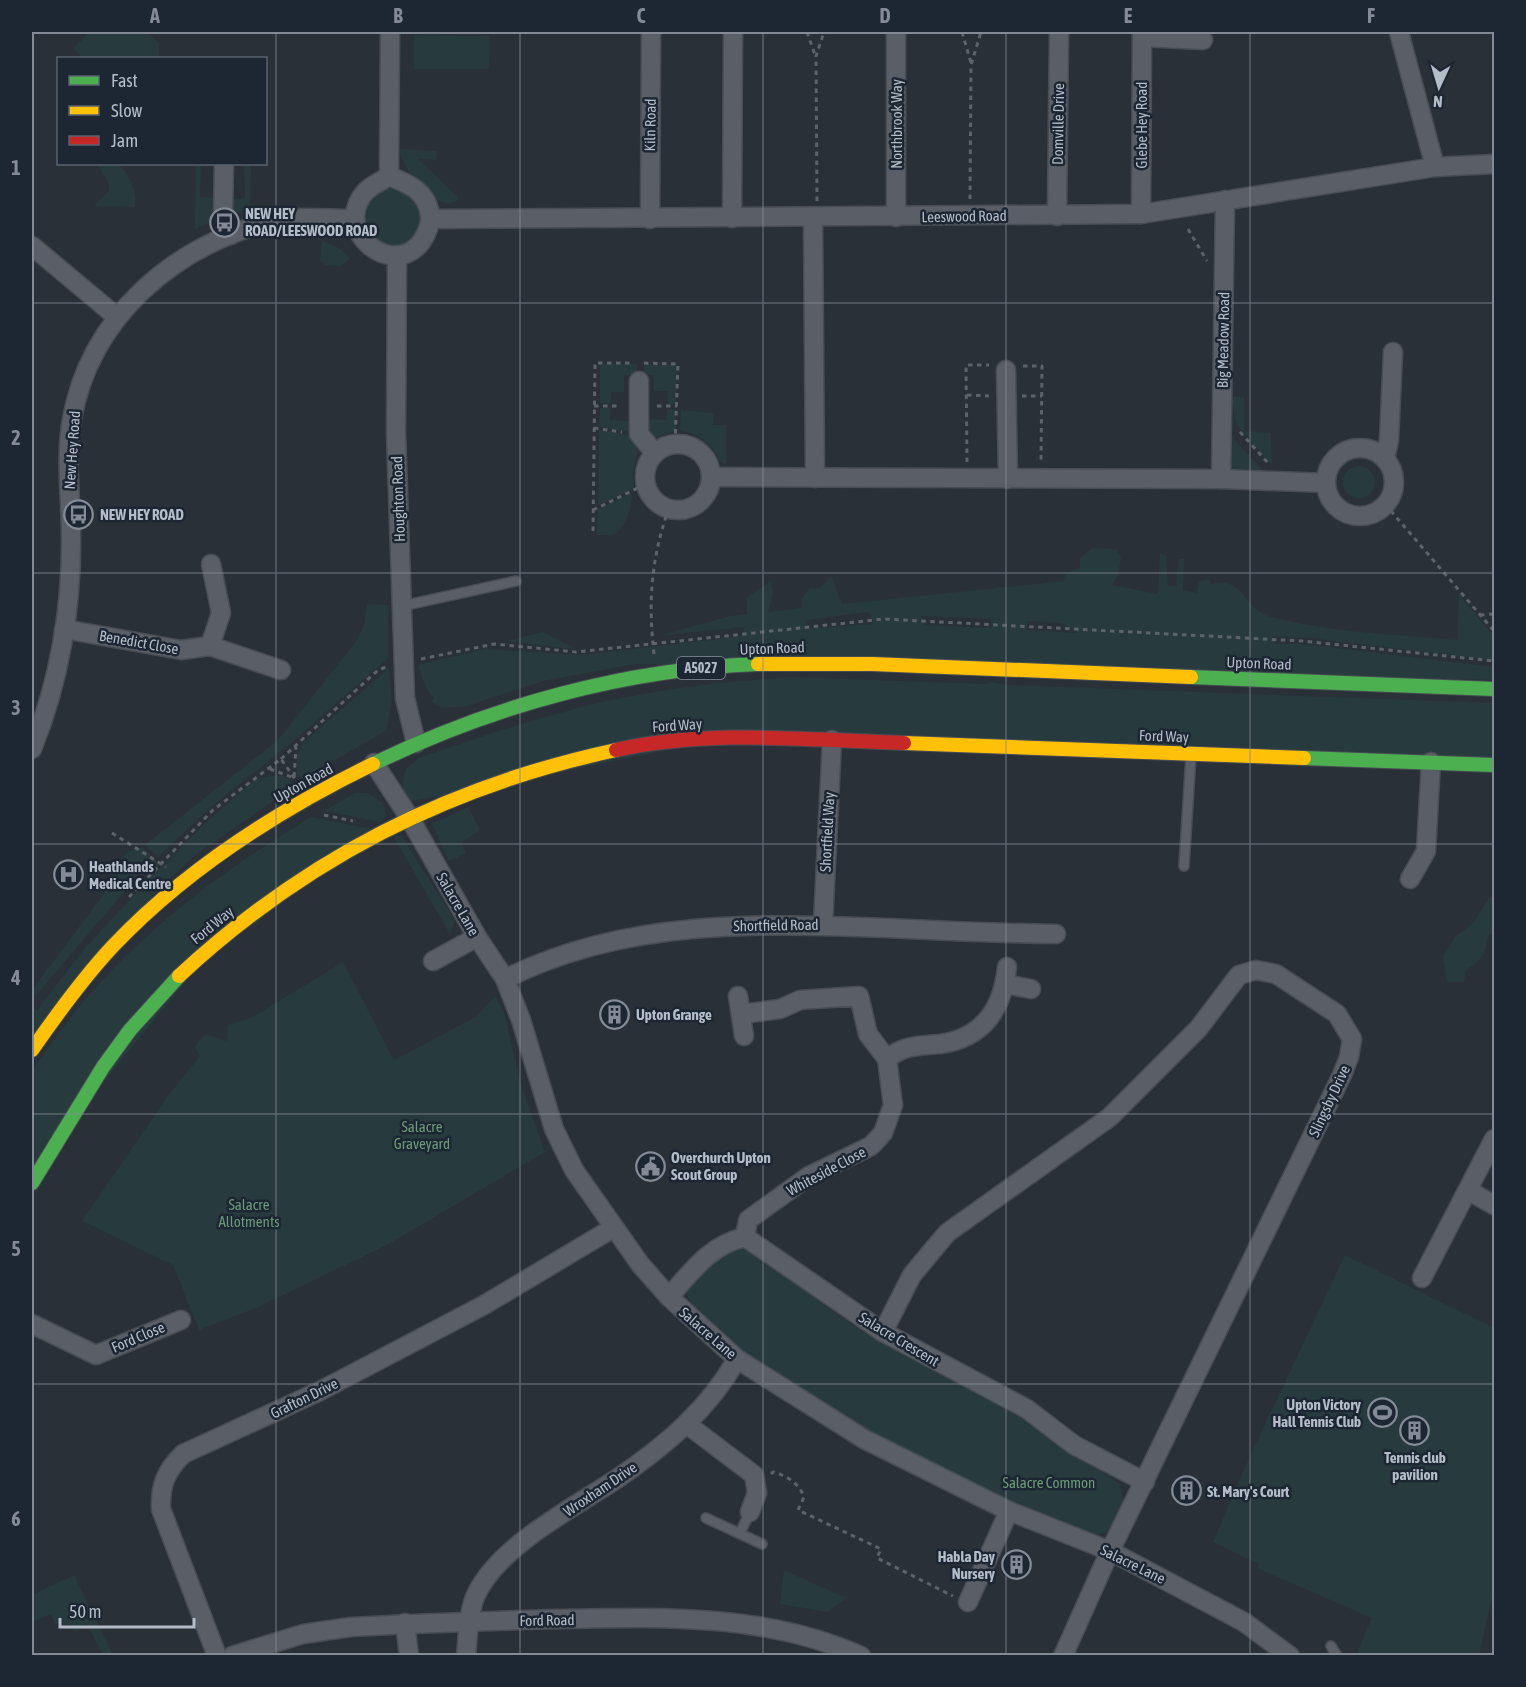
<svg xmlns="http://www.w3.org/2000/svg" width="1526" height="1687" font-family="'Asap Condensed',sans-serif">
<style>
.green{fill:#273a3e;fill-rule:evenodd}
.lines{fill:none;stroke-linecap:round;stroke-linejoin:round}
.lane-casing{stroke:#484c53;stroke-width:12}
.street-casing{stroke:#484c53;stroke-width:21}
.fast-casing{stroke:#484c53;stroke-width:16}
.slow-casing{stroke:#484c53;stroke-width:16}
.jam-casing{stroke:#484c53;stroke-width:16}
.path{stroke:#5d636a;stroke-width:3;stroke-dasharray:4.5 4.5;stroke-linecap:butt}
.lane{stroke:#5a5e66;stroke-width:9}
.street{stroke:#5a5e66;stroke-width:18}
.fast{stroke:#4caf50;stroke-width:14}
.slow{stroke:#ffc107;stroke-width:14}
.jam{stroke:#c62828;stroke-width:14}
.grid{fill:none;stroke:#848b96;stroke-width:1.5;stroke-opacity:0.55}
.labels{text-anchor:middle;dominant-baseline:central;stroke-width:5;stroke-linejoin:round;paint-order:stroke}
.shield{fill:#1d2633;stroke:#878f9c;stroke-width:1.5}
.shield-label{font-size:14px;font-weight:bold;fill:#b4bcc9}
.street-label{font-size:15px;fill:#b4bcc9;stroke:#1d2633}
.poi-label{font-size:15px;font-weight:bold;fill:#b4bcc9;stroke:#1d2633;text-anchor:start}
.park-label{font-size:15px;fill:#6b9a76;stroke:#1d2633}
.neatline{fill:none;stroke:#848b96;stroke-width:2}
.grid-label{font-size:20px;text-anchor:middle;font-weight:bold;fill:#848b96}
</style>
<rect width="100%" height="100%" fill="#2a3038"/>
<g class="green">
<path d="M90,32h58l11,11v15h-76l-10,-9z"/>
<path d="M414,35l76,1 -1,33h-75z"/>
<path d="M399,149l38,2 -1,9 -18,-1 38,36 2,5c-23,15 -55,-31 -59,-51z"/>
<path d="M97,164h21c11,11 20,27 17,43l-41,-1 15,-15 -1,-10z"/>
<path d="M196,164h5l-1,33 15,1 -2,23 -18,8z"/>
<path d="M244,164h7l-1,44 -17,6 -1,-15 13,-1z"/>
<circle cx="393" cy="218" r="30"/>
<path d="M322,241l17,7 11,10 -9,8 -15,-1 -6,-5z"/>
<path d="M600,364h37v11h-13v17h-13v11h-11z"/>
<path d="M644,364l33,1 -1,39h-8v-13h-14v-16h-10z"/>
<path d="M1231,396l13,1v34l27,2 1,32 -36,-41z"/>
<path d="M600,408h10v12l19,1 2,11 -32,-5z"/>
<path d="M667,409l9,1v21l-24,7 -5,-3 -1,-12 6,-4 15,1z"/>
<path d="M681,410l33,3 -1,12h13v39l-4,-1c-11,-18 -20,-29 -42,-32z"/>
<path d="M599,430l33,5 6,16 -5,21 1,17 -36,16z"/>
<path d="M1230,435l32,35h-32z"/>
<circle cx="1359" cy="482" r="16"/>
<path d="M632,493c1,12 -7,38 -20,42 -4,1 -11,0 -15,0l1,-26z"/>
<path d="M1093,548l23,1 5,8 -3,19 -6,9 46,9 2,-41 6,3 2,30h8l3,-27h5l-1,31 14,3 2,-11 9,-3 4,5c31,-9 34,26 56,32 61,17 126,18 189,24l2,-46 35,42v24l-185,-22 -37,-2 3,8h28l191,23v13l-858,-16 -93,17 -79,26 -22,1 -11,-6 3,-4 -8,-10 -8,-23 67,-16 96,6 163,-19v-9l-86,9 72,-20 17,-2v-17l24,-16 2,13 -5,18 34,-4 -1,-9 9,-11 9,1 12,-13 11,28 222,-23 1,-6 15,-8v-9zM867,612l3,1 3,11 -68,5 1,-9zM921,616l70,3 1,9 -67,-3zM1028,621l33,2 17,10 -52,-3z"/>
<path d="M367,604l21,1v53l-97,85 -81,65 -52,49 -13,-12 133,-105 77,-97 9,-17z"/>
<path d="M543,632l30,15 -1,2 -66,-8z"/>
<path d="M389,668l3,32 -6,31 -84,47 -5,-3v-19l6,-13z"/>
<path d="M793,677l193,7 6,-2 16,3 486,18v56l-740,-26 -330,66 -15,2 -7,-11 3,-20 13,-12c45,-14 89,-31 135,-43 78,-23 159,-33 240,-38z"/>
<path d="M279,775l11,4 2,9 -95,66 -36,32 -129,154v-36l5,6 48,-62 67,-72 -10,-5 -110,129v-10l71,-95 9,-25 15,-18 15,-5 14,13 3,10 50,-50 47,-41z"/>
<path d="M355,793h13l15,10 3,13 -5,6 -57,-11z"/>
<path d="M468,807l12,23 -19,13 5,10 -17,8 -17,-37z"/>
<path d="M311,817l60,12 -134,89 -205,252c0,-19 -5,-82 0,-96 5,-13 17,-26 25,-38 65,-91 159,-162 254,-219z"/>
<path d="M401,835l54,86 -5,13 -57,-98z"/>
<path d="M1494,896v36l-6,4c-2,17 -7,25 -22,34l-2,12h-17l-4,-25 12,-20 19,-15 15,-24z"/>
<path d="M343,962l51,98 82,-43 19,-21 9,16 17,73 24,67 -158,93 -131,63 -57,22 -26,-65 -91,-44 86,-125 32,-40 -5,-9 10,-13 22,7 1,-16 23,-7z"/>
<path d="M746,1247l106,78 173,95 95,64c7,19 1,33 -11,48l-13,2 -95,-33 -135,-69 -121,-74 -54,-49 -4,-17 5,-14 13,-10 29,-20z"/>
<path d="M1345,1255l149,73v260l-15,67h-123l16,-37 -115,-50 2,-4 -46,-22 32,-75z"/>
<path d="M784,1570l62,28 -18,14 -48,-8z"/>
<path d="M74,1575l39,80h-10l-15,-30 -12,6 -21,-8 -4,-9 -19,8v-27z"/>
</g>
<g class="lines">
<defs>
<g id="lane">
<path d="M402,606l114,-25"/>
<path d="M1184,866l7,-110"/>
<path d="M706,1518l56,26"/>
<path d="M740,1533l10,-21"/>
<path d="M1331,1646l6,10"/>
</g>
<g id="street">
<path d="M1399,32l36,135"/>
<path d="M1142,37l61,3"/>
<path d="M224,164l-1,51 8,20"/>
<path d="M389,176c21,8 38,16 41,39 1,10 -3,18 -8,26 -29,40 -92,-11 -56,-50 6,-6 16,-10 23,-15z"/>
<path d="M389,176l1,-144"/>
<path d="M1141,214l1,-182"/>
<path d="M1057,216l2,-184"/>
<path d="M813,217l2,261"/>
<path d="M896,217v-185"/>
<path d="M732,218l1,-186"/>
<path d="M431,219l710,-5 294,-47 59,-3"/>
<path d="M650,219l1,-187"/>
<path d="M32,246l85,71"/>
<path d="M397,255l-1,178 6,178 3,87 11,45"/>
<path d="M1006,370l2,109"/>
<path d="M639,381v53l16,19"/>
<circle cx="678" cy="477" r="33"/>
<circle cx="1360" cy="482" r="34"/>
<path d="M1385,459l4,-19 4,-88"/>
<path d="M711,477l510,2 105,4"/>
<path d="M1221,479l4,-279"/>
<path d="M64,629l117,21 29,-4 71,24"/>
<path d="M210,646l11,-33 -10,-49"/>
<path d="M32,749c27,-66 40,-141 39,-213 0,-39 -6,-78 1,-117 18,-101 100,-172 197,-197 27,-7 58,-3 86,-3"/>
<path d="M374,763l35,54 68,120 28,42 16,41 33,109 20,41 66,94 29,33 68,62 127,80 145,72 101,40 134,71 46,34"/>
<path d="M1410,879l16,-28 5,-89"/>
<path d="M823,924l9,-184"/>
<path d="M433,961l44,-24"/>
<path d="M505,979c119,-60 252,-56 382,-51 56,3 113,5 169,6"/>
<path d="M1005,984l26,5"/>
<path d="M738,996l6,40"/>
<path d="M742,1014l38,-5 20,-9 59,-4 9,38 19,25 6,46 -10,28 -12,13 -62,30 -61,44 -3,17"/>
<path d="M887,1059c16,-14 32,-13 53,-15 44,-6 63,-36 67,-77"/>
<path d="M1469,1191l25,14"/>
<path d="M1422,1278l72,-139"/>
<path d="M669,1297c23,-26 41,-52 76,-60l138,95 144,77 47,36 71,37"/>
<path d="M32,1324l64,31 85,-35"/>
<path d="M883,1332l29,-57 35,-42 163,-116 88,-88 41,-54 17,-5 20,4 61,40 15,25 -3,18 -7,18 -232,476 -47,105"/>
<path d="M688,1425l66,50 3,18 -7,19"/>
<path d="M968,1602l41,-91"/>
<path d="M405,1623l4,33"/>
<path d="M217,1656l-56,-147c-1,-24 5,-38 22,-55l137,-63 164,-86 129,-77"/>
<path d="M232,1656l71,-22 48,-7c68,-4 136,-6 205,-8 103,-2 209,-6 305,37"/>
<path d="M466,1656c2,-20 2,-41 9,-59 21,-50 100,-90 143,-119 48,-33 90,-68 119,-119"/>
</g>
<g id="fast">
<path d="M1191,677l303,12"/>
<path d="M1304,758l190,7"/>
<path d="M373,764c119,-58 252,-95 385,-100"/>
<path d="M32,1183l71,-116 27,-37 49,-54"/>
</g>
<g id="slow">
<path d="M758,664h114l319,13"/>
<path d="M904,743l400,15"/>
<path d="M179,976c126,-117 269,-190 437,-226"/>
<path d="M32,1050c25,-36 51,-72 81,-104 73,-77 166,-136 260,-182"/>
</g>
<path id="jam" d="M616,750c95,-21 192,-10 288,-7"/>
</defs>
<use href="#lane" class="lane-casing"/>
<use href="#street" class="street-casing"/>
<use href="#fast" class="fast-casing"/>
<use href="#slow" class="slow-casing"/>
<use href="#jam" class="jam-casing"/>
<g class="path">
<path d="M807,32l8,23"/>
<path d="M962,32l9,31"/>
<path d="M970,199l1,-134 10,-33"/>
<path d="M817,201l-1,-145 8,-24"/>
<path d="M1188,229l19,32"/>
<path d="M644,363l34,1 -3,80"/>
<path d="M1023,366h19l-1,95"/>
<path d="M967,395l22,1"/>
<path d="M1022,396h20"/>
<path d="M594,406h27"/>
<path d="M657,406h20"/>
<path d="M594,428l28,4"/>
<path d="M1240,432l28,31"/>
<path d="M967,462l-1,-97h23"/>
<path d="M1385,504l109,127"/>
<path d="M593,510l53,-26"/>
<path d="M593,531l2,-168h39"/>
<path d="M1480,615l14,-1"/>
<path d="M654,654c-6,-52 -3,-96 15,-146"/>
<path d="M421,659l73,-15 82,8 308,-33 418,22 192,20"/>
<path d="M281,759l97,-89 8,-3"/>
<path d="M270,769l24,9 2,-31"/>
<path d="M324,815l29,6"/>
<path d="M112,833l54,34"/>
<path d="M129,897l84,-87 68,-51 14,20"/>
<path d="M771,1474l2,-2c14,4 26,11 31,25l-6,13 83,39 -4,9 76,38"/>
</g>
<use href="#lane" class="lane"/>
<use href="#street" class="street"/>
<use href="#fast" class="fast"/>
<use href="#slow" class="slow"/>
<use href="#jam" class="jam"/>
</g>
<path class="grid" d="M276,32v1624M520,32v1624M763,32v1624M1006,32v1624M1250,32v1624M32,303h1462M32,573h1462M32,844h1462M32,1114h1462M32,1384h1462"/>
<defs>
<symbol id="bus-ring" viewBox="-11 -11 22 22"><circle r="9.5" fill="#1d2633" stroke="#848b96" stroke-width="1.5"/><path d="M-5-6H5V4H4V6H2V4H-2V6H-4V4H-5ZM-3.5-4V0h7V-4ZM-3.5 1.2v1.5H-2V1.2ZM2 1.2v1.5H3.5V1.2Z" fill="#848b96"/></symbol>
<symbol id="hospital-ring" viewBox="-11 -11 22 22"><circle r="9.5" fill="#1d2633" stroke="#848b96" stroke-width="1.5"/><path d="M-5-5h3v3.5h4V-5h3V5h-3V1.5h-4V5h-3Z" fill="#848b96"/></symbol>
<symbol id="building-ring" viewBox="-11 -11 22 22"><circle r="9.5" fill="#1d2633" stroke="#848b96" stroke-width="1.5"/><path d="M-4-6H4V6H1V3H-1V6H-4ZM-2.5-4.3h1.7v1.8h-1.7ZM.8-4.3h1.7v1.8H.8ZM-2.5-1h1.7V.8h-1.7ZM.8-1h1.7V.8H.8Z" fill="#848b96"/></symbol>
<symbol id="civic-ring" viewBox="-11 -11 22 22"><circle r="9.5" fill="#1d2633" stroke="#848b96" stroke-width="1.5"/><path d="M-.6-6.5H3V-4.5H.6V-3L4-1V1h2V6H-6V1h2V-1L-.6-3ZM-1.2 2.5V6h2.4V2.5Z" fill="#848b96"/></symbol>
<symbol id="stadium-ring" viewBox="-11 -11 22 22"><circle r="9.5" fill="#1d2633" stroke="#848b96" stroke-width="1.5"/><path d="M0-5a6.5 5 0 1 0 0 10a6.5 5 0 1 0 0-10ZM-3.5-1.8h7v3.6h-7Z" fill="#848b96"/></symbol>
</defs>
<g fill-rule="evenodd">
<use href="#bus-ring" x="208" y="206" width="33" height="33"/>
<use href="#bus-ring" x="62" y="498" width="33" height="33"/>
<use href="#hospital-ring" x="52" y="858" width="33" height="33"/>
<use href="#building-ring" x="598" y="998" width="33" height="33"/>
<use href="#civic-ring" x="634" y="1150" width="33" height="33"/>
<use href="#stadium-ring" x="1366" y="1396" width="33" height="33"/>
<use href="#building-ring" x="1398" y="1414" width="33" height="33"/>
<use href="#building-ring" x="1170" y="1474" width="33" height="33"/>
<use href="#building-ring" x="1000" y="1548" width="33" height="33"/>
</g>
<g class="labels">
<rect class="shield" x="677" y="657" width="48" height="22" rx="4.5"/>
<g class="shield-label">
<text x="701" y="668">A5027</text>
</g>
<g class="street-label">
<text transform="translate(896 124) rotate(-90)">Northbrook Way</text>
<text transform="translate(1058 124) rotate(-89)">Domville Drive</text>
<text transform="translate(650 125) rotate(-89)">Kiln Road</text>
<text transform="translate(1141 125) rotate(-90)">Glebe Hey Road</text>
<text transform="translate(964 216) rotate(-1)">Leeswood Road</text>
<text transform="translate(1223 340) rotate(-89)">Big Meadow Road</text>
<text transform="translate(72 450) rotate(-86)">New Hey Road</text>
<text transform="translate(398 499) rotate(-92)">Houghton Road</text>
<text transform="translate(139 642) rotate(10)">Benedict Close</text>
<text transform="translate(772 648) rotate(-2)">Upton Road</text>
<text transform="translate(1259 663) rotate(2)">Upton Road</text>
<text transform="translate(677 725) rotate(-4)">Ford Way</text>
<text transform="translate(1164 736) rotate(2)">Ford Way</text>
<text transform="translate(303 783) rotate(-29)">Upton Road</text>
<text transform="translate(827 832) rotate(-87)">Shortfield Way</text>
<text transform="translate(458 904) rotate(60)">Salacre Lane</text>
<text transform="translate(212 925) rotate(-39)">Ford Way</text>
<text transform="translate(776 925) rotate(-1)">Shortfield Road</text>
<text transform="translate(1329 1101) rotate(-65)">Slingsby Drive</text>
<text transform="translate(826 1171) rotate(-28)">Whiteside Close</text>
<text transform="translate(708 1333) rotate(41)">Salacre Lane</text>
<text transform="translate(138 1337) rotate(-23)">Ford Close</text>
<text transform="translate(899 1339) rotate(31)">Salacre Crescent</text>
<text transform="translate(304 1398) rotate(-26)">Grafton Drive</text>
<text transform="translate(600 1489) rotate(-34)">Wroxham Drive</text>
<text transform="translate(1133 1564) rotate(26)">Salacre Lane</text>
<text transform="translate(547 1620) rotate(-1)">Ford Road</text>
</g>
<g class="poi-label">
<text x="245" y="213">NEW HEY<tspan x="245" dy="17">ROAD/LEESWOOD ROAD</tspan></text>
<text x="100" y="514">NEW HEY ROAD</text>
<text x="89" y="866">Heathlands<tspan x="89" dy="17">Medical Centre</tspan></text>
<text x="636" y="1014">Upton Grange</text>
<text x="671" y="1157">Overchurch Upton<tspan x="671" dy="17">Scout Group</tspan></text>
<text x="1361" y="1404" text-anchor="end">Upton Victory<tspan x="1361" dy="17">Hall Tennis Club</tspan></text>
<text x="1415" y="1457" text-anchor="middle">Tennis club<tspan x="1415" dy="17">pavilion</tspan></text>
<text x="1207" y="1491">St. Mary's Court</text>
<text x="995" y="1556" text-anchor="end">Habla Day<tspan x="995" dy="17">Nursery</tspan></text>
</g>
<g class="park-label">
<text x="422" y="1126">Salacre<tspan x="422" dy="17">Graveyard</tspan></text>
<text x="249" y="1204">Salacre<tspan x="249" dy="17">Allotments</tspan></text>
<text x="1049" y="1482">Salacre Common</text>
</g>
</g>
<rect width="1526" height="1687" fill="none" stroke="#1d2633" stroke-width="66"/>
<rect x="57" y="57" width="210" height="108" fill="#1d2633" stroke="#59626f" stroke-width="1.5"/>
<rect x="69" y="76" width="30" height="9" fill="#4caf50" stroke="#59626f" stroke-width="1.5"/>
<text x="111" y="87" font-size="18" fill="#b4bcc9">Fast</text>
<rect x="69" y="106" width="30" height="9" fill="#ffc107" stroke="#59626f" stroke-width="1.5"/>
<text x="111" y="117" font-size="18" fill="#b4bcc9">Slow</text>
<rect x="69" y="136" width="30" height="9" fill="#c62828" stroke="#59626f" stroke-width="1.5"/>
<text x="111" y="147" font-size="18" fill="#b4bcc9">Jam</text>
<g transform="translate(1439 87) rotate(184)" stroke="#1d2633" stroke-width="4.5" paint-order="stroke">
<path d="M0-4.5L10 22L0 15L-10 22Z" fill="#b4bcc9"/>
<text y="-9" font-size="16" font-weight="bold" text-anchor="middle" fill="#b4bcc9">N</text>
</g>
<path d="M60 1618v9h134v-9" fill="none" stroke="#b4bcc9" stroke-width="3"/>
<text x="69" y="1618" font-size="18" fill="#b4bcc9" stroke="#1d2633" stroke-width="4.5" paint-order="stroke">50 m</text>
<rect x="33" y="33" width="1460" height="1621" class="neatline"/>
<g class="grid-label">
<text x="155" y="23">A</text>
<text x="398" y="23">B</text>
<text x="641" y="23">C</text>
<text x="885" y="23">D</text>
<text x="1128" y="23">E</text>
<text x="1371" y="23">F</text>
<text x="16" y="175">1</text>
<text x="16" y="445">2</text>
<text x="16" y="715">3</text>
<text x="16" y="985">4</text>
<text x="16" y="1256">5</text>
<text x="16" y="1526">6</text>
</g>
</svg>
